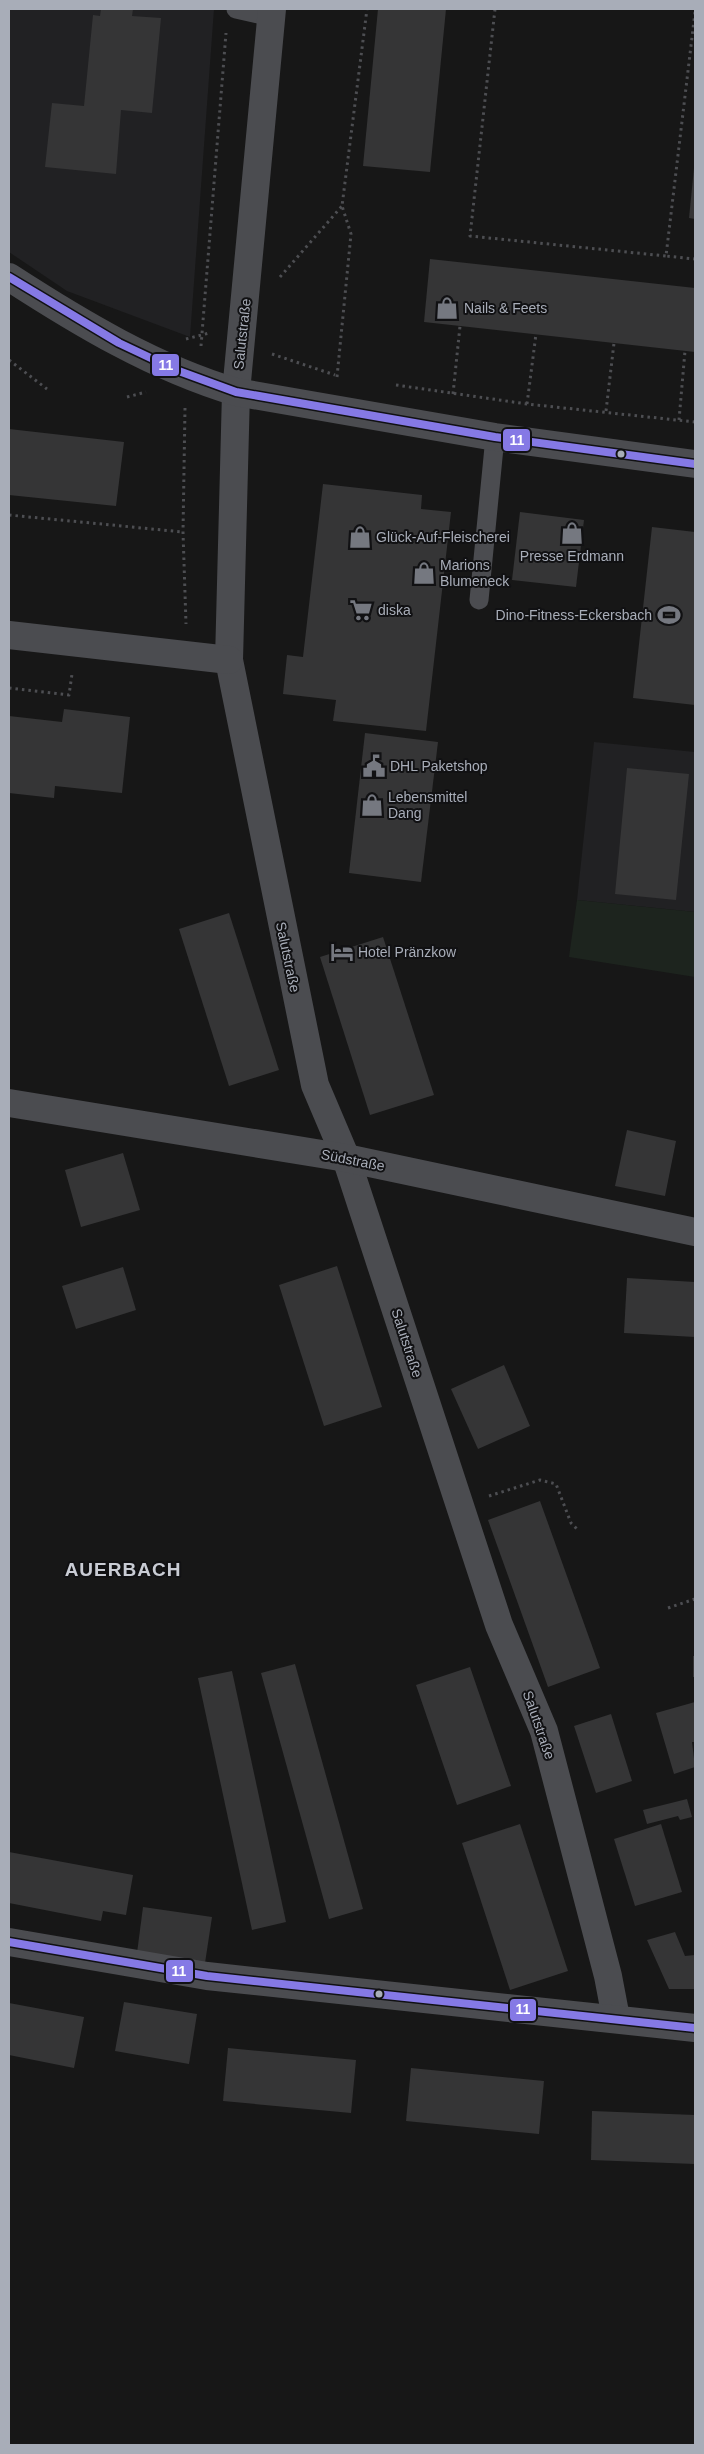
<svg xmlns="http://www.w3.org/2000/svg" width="704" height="2454" font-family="Arial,sans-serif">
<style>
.built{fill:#212123}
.green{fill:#1d241e}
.building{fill:#353536}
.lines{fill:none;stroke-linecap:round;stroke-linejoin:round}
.path{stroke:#4d4e52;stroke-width:3;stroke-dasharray:2.5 4;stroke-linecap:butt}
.service{stroke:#4b4c50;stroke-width:19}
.minor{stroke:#4b4c50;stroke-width:28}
.bus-1-casing{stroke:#111113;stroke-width:11}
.bus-1{stroke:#8579e5;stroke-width:8}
.bus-dot{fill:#a8adb8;stroke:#111113;stroke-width:2}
.labels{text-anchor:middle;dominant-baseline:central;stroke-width:4;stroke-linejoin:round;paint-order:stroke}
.poi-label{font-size:14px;fill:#a8adb8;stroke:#111113;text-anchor:start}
.street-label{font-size:14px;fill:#a8adb8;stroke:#111113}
.district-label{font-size:19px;font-weight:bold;letter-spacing:1px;fill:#c9ccd4;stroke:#111113}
.line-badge{stroke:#111113;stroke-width:2}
.badge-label{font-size:14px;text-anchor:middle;font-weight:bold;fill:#fff}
</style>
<rect width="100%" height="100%" fill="#171717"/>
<g class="built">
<path d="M9,9h205l-24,328 -123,-46 -58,-39z"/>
<path d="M594,742l101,10v160l-118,-12z"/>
</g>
<path class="green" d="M577,900l118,12v65l-126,-20z"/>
<g class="building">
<path d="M101,9h32l-1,7 29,2 -9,95 -31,-3 -5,64 -71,-7 7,-64 32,3 9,-91 7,1z"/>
<path d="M378,9h68l-16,163 -67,-6z"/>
<path d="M694,168h1v51l-6,-1z"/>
<path d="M430,259l265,29v64l-271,-30z"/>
<path d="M9,429l115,13 -8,64 -107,-11z"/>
<path d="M323,484l99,11 -1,14 30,3 -25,219 -93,-10 3,-21 -53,-6 4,-39 16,2z"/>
<path d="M520,512l64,8 -8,67 -64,-7z"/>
<path d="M652,527l43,5v173l-62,-7z"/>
<path d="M64,709l66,8 -8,76 -67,-7 -1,12 -45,-5v-77l53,6z"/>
<path d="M365,733l73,9 -17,140 -72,-9z"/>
<path d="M627,768l62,6 -13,126 -61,-6z"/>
<path d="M229,913l50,157 -50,16 -50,-157z"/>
<path d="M383,937l51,158 -64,20 -50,-158z"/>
<path d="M627,1130l49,11 -11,55 -50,-10z"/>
<path d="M123,1153l17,57 -59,17 -16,-57z"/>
<path d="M337,1266l45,141 -58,19 -45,-141z"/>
<path d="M123,1267l13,43 -60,19 -14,-43z"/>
<path d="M627,1278l68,4v55l-71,-4z"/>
<path d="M504,1365l26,61 -52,23 -27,-60z"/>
<path d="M540,1501l60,167 -52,19 -60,-167z"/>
<rect x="693" y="1656" width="2" height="21"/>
<path d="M295,1664l68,245 -34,10 -68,-246z"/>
<path d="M470,1667l41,119 -54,19 -41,-120z"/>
<path d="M232,1671l54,251 -34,8 -54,-252z"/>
<path d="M695,1702v40h-3l3,25 -21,7 -18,-61z"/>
<path d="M611,1714l21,67 -36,12 -22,-67z"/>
<path d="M687,1799l5,18 -12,3 -2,-4 -31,8 -4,-14z"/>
<path d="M520,1824l48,147 -58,19 -48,-147z"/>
<path d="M661,1824l21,68 -47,14 -21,-67z"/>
<path d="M9,1852l124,23 -7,40 -23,-4 -2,10 -92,-18z"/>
<path d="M143,1907l69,10 -7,46 -68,-10z"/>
<path d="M675,1932l10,24 10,-1v34h-26l-22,-49z"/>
<path d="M124,2002l73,12 -8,50 -74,-13z"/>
<path d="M9,2003l75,14 -10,51 -65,-13z"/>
<path d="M228,2048l128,12 -5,53 -128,-12z"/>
<path d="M411,2068l133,13 -5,53 -133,-13z"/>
<path d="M592,2111l103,4v49l-104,-4z"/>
</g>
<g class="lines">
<g class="path">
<path d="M495,9l-25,227 196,20"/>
<path d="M695,12l-29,244 29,3"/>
<path d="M280,277l62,-71"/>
<path d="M186,339l23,-6"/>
<path d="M201,346l25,-313"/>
<path d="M272,354l63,21"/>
<path d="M9,360l38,29"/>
<path d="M337,377l14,-143 -9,-28 25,-197"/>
<path d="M396,385l131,19 168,18"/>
<path d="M453,394l7,-68"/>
<path d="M127,397l19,-5"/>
<path d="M527,404l9,-70"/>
<path d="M185,408l-2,124 3,92"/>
<path d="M606,411l8,-68"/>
<path d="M679,420l6,-69"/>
<path d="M9,515l174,17"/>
<path d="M9,688l60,7 3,-21"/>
<path d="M489,1496l51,-16 16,4 15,39 7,7"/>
<path d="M668,1608l27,-9"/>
</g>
<g class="service">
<path d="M236,9l35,8"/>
<path d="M479,600l16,-163"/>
</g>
<g class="minor">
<path d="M272,9l-36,383 -7,268 86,425 31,73 153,467 45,106 64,245 8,42"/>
<path d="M9,277c71,46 146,91 227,115l259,45 200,27"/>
<path d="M9,635l220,25"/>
<path d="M9,1103l337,55 349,74"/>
<path d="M9,1942l198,34 488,52"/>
</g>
<defs>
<g id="bus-1">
<path d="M9,277l110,66 57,27 60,22 259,45 200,27"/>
<path d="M9,1942l198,34 488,52"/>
</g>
</defs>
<use href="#bus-1" class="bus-1-casing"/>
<use href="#bus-1" class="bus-1"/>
</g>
<defs>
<symbol id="shop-bare" viewBox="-9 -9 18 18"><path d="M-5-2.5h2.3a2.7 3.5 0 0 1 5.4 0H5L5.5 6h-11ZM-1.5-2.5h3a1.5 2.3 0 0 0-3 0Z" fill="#757880" stroke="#111113" stroke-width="2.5" paint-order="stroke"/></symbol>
<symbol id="supermarket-bare" viewBox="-9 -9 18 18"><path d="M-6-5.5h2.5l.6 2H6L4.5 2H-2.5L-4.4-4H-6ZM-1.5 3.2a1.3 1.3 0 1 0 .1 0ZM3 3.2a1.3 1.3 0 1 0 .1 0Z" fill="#757880" stroke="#111113" stroke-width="2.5" paint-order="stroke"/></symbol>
<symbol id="stadium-bare" viewBox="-9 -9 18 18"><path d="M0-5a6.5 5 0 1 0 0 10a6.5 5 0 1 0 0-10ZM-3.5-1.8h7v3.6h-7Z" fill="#757880" stroke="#111113" stroke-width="2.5" paint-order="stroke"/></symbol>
<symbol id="civic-bare" viewBox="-9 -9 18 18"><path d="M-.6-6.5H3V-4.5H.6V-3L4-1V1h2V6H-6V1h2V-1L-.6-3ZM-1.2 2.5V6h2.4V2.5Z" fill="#757880" stroke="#111113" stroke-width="2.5" paint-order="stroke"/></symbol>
<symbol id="hotel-bare" viewBox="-9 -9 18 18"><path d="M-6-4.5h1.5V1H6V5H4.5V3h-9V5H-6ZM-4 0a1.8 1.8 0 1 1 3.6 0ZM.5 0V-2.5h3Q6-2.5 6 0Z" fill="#757880" stroke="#111113" stroke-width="2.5" paint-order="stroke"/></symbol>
</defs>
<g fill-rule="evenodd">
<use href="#shop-bare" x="431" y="292" width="32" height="32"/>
<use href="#shop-bare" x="556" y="517" width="32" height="32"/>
<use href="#shop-bare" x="344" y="521" width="32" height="32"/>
<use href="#shop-bare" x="408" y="557" width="32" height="32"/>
<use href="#supermarket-bare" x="345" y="594" width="32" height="32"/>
<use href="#stadium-bare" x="653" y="599" width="32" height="32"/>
<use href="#civic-bare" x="358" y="750" width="32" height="32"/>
<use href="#shop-bare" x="356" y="789" width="32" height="32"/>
<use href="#hotel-bare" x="326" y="936" width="32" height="32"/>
</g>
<g class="bus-dot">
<circle cx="621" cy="454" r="4.5"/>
<circle cx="379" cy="1994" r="4.5"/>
</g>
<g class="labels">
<g class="poi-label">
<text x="464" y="308">Nails &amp; Feets</text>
<text x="376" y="537">Glück-Auf-Fleischerei</text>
<text x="572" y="556" text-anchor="middle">Presse Erdmann</text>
<text x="440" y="565">Marions<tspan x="440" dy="16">Blumeneck</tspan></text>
<text x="378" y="610">diska</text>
<text x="652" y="615" text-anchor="end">Dino-Fitness-Eckersbach</text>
<text x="390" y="766">DHL Paketshop</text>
<text x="388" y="797">Lebensmittel<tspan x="388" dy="16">Dang</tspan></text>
<text x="358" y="952">Hotel Pränzkow</text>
</g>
<g class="street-label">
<text transform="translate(242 334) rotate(-84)">Salutstraße</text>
<text transform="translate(288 957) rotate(78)">Salutstraße</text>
<text transform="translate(353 1160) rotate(11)">Südstraße</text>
<text transform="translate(407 1343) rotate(72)">Salutstraße</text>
<text transform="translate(539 1725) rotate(71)">Salutstraße</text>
</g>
<g class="district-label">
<text x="123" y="1569">AUERBACH</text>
</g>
</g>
<g class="line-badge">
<rect x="151" y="353" width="29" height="24" rx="5" fill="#8579e5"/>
<rect x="502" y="428" width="29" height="24" rx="5" fill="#8579e5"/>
<rect x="165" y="1959" width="29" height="24" rx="5" fill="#8579e5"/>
<rect x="509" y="1998" width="28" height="24" rx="5" fill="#8579e5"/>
</g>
<g class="badge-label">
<text x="166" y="370">11</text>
<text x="517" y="445">11</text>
<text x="179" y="1976">11</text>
<text x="523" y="2014">11</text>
</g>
<rect width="704" height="2454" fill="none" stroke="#a8adb8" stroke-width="20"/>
</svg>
